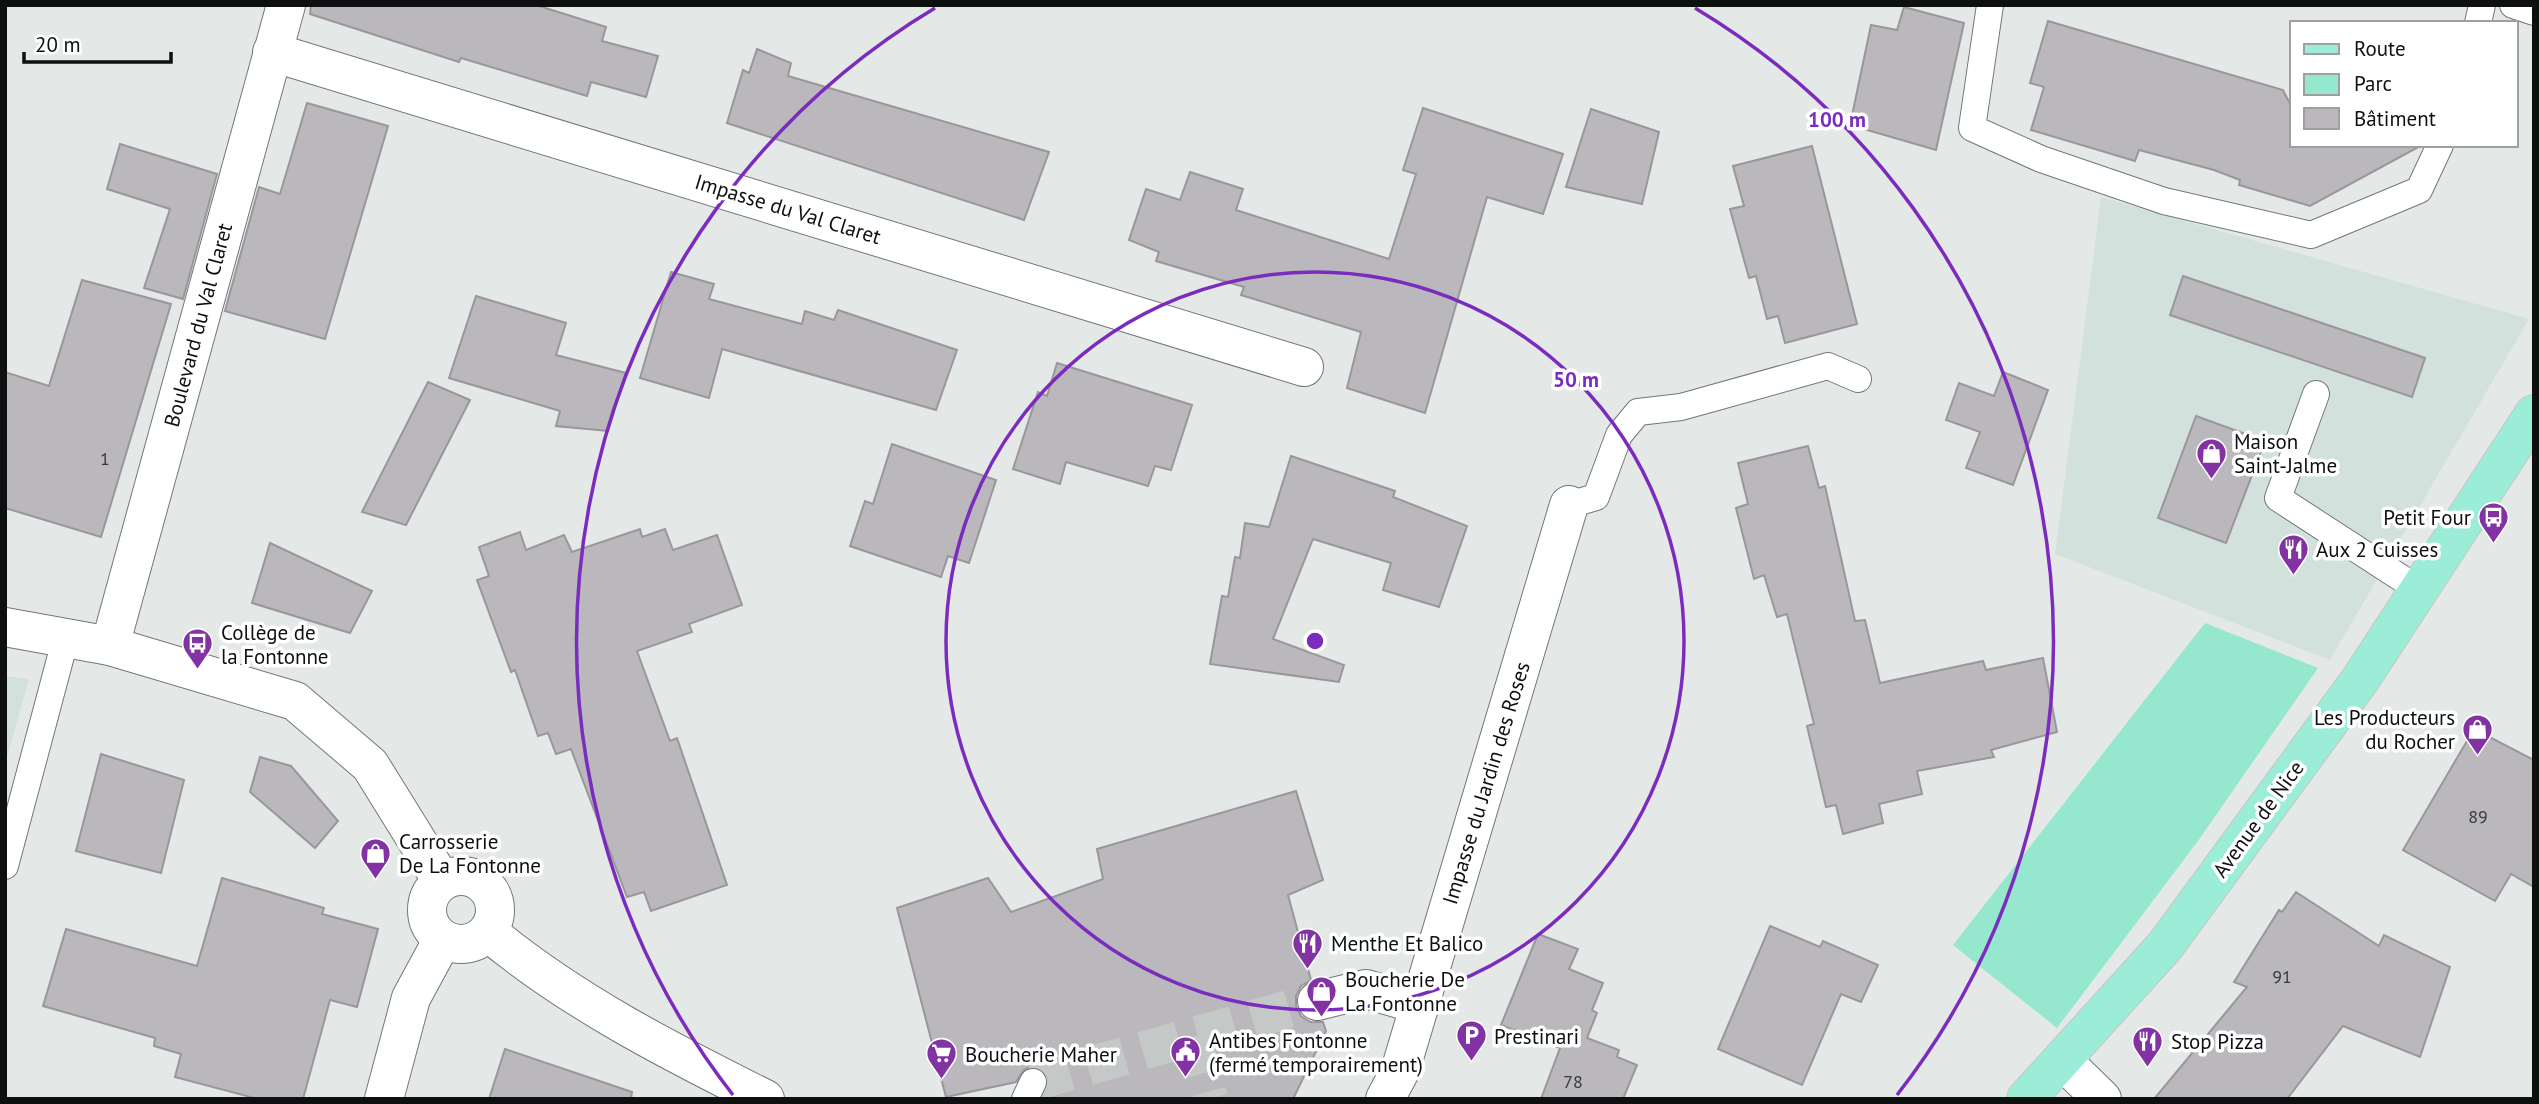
<svg xmlns="http://www.w3.org/2000/svg" width="2539" height="1104" font-family="'PT Sans',sans-serif">
<style>
.built{fill:#d3e1dc}
.green{fill:#95e7ce}
.building{fill:#bab8bc;stroke:#9a979b;stroke-width:2}
.lines{fill:none;stroke-linecap:round;stroke-linejoin:round}
.street-tunnel{stroke:#c4c8c7;stroke-width:38;stroke-dasharray:38 19;stroke-linecap:butt}
.lane-casing{stroke:#737776;stroke-width:28}
.street-casing{stroke:#737776;stroke-width:40}
.primary-casing{stroke:#c5c6c5;stroke-width:40}
.lane{stroke:#fff;stroke-width:26}
.street{stroke:#fff;stroke-width:38}
.primary{stroke:#9cedd7;stroke-width:38}
.ring{fill:none;stroke:#7b2cbf;stroke-width:3.5}
.labels{text-anchor:middle;dominant-baseline:central;stroke-width:7;stroke-linejoin:round;paint-order:stroke}
.number-label{font-size:18px;fill:#393a3a}
.street-label{font-size:21px;fill:#0e100f;stroke:#fff}
.poi-label{font-size:21px;fill:#0e100f;stroke:#fff;text-anchor:start}
.centre{fill:#7b2cbf;stroke:#fff;stroke-width:3.5}
.ring-label{font-size:21px;text-anchor:middle;font-weight:bold;fill:#7b2cbf;stroke:#fff;stroke-width:7;stroke-linejoin:round;paint-order:stroke}
</style>
<rect width="100%" height="100%" fill="#e4e9e7"/>
<g class="built">
<path d="M2101,197l428,122 -199,341 -275,-106z"/>
<path d="M5,676l24,3 -24,85z"/>
</g>
<path class="green" d="M2205,623l113,45 -120,173 -141,187 -104,-83z"/>
<g class="building">
<path d="M311,5h225l70,22 -4,14 56,15 -12,41 -55,-15 -4,14 -126,-38 -2,4 -149,-48z"/>
<path d="M1904,7l60,16 -28,127 -86,-25 21,-100 26,5z"/>
<path d="M2048,21l235,69 9,18v37h130l-112,61 -71,-21 1,-5 -26,-10 -75,-20 -4,11 -104,-31 13,-43 -14,-4z"/>
<path d="M757,49l34,14 -3,13 261,76 -25,68 -297,-97 16,-53 6,3z"/>
<path d="M307,103l81,23 -63,213 -100,-28 34,-124 21,7z"/>
<path d="M1423,108l140,46 -20,60 -56,-17 -62,216 -78,-25 14,-56 -120,-37 3,-8 -88,-26 3,-9 -30,-12 17,-51 34,11 10,-28 53,17 -7,21 153,49 27,-85 -13,-4z"/>
<path d="M1591,109l68,23 -17,72 -76,-17z"/>
<path d="M120,144l97,30 -34,125 -39,-11 26,-79 -63,-20z"/>
<path d="M1812,146l45,178 -72,19 -7,-27 -11,3 -11,-43 -7,2 -19,-69 14,-3 -11,-40z"/>
<path d="M671,272l43,12 -5,15 93,25 3,-13 29,9 4,-10 119,40 -21,60 -214,-61 -13,49 -69,-20z"/>
<path d="M2183,276l242,82 -13,39 -242,-82z"/>
<path d="M82,280l89,24 -70,233 -96,-29v-136l44,14z"/>
<path d="M476,296l90,27 -10,32 70,18 -18,58 -52,-5 4,-15 -111,-33z"/>
<path d="M1057,363l135,42 -21,65 -16,-4 -7,20 -82,-24 -6,22 -47,-15 25,-77 9,4z"/>
<path d="M2003,372l45,18 -35,95 -47,-17 14,-36 -34,-12 13,-37 35,13z"/>
<path d="M428,382l42,18 -64,125 -44,-13z"/>
<path d="M2196,416l69,25 -39,102 -68,-25z"/>
<path d="M892,444l104,36 -27,83 -21,-7 -7,21 -91,-31 15,-45 8,3z"/>
<path d="M1808,446l11,42 6,-2 30,135 10,-1 15,63 103,-22 3,9 57,-12 14,74 -66,18 3,7 -77,14 5,23 -43,10 4,19 -40,11 -7,-29 -10,2 -19,-81 7,-2 -27,-110 -10,3 -13,-42 -10,4 -18,-71 12,-4 -10,-41z"/>
<path d="M1291,456l104,35 -2,6 74,29 -28,81 -56,-17 8,-27 -78,-24 -40,100 71,26 -5,17 -129,-18 12,-68 6,1 7,-40 5,1 5,-35 24,4z"/>
<path d="M640,529l2,8 23,-8 8,21 44,-15 25,70 -53,19 3,8 -55,19 33,90 7,-3 50,147 -76,26 -7,-19 -17,5 -56,-148 -15,5 -8,-21 -10,3 -23,-66 -4,2 -34,-92 12,-4 -10,-29 41,-15 6,18 38,-15 8,17z"/>
<path d="M270,543l102,48 -22,42 -98,-30z"/>
<path d="M2474,729l60,31v127l-23,-13 -16,27 -92,-51z"/>
<path d="M101,754l83,26 -23,93 -85,-22z"/>
<path d="M260,757l31,9 47,55 -23,27 -65,-56z"/>
<path d="M1296,791l27,89 -35,15 23,85 -10,6 -5,10v10l5,10 9,6h13l3,9 -33,68h-250l6,-19 -9,-12 -8,-2 -8,4 -8,12 -70,15 -49,-189 91,-30 23,34 92,-33 -6,-30z"/>
<path d="M222,878l102,30 -2,6 56,15 -21,78 -27,-7 -27,99h-45l-83,-22 6,-23 -27,-8 1,-8 -112,-32 23,-77 131,37z"/>
<path d="M2296,892l83,54 5,-11 66,32 -30,90 -77,-31 -56,73h-133l93,-112 -13,-5 45,-72 3,2z"/>
<path d="M1770,926l50,21 3,-6 55,24 -17,37 -20,-8 -39,91 -84,-36z"/>
<path d="M1538,934l40,15 -9,20 34,14 -11,27 5,3 -10,25 32,12 -2,7 20,8 -14,34h-82l19,-51 -59,-23z"/>
<path d="M505,1049l127,43 -1,7h-142z"/>
</g>
<g class="lines">
<g class="street-tunnel">
<path d="M1192,1037l17,62"/>
<path d="M1033,1082l284,-81"/>
</g>
<defs>
<g id="lane">
<path d="M1990,5l-18,123 69,31 123,42 147,34 108,-45 21,-45"/>
<path d="M2513,5l21,7"/>
<path d="M2478,23l4,-18"/>
<path d="M2316,394l-38,104 140,91"/>
<path d="M1569,505l27,-8 23,-62 19,-23 43,-5 147,-41 30,13"/>
<path d="M5,866l61,-229"/>
<path d="M1025,1099l8,-17"/>
</g>
<g id="street">
<path d="M272,52l1032,315"/>
<path d="M5,627l105,19 185,55 75,64 72,116"/>
<path d="M110,646l176,-641"/>
<circle cx="461" cy="910" r="34"/>
<path d="M488,932c83,69 181,119 277,167"/>
<path d="M1317,1001l49,-12 54,16"/>
<path d="M2062,1060l40,39"/>
<path d="M384,1099l27,-101 32,-59"/>
<path d="M1385,1099l15,-28 169,-566"/>
</g>
<path id="primary" d="M2026,1099l139,-153 195,-266 174,-266"/>
</defs>
<use href="#lane" class="lane-casing"/>
<use href="#street" class="street-casing"/>
<use href="#primary" class="primary-casing"/>
<use href="#lane" class="lane"/>
<use href="#street" class="street"/>
<use href="#primary" class="primary"/>
</g>
<g class="ring">
<circle cx="1315" cy="641" r="369"/>
<path d="M733 1095A738 738 0 0 1 935 8M1695 8A738 738 0 0 1 1897 1095"/>
</g>
<defs>
<symbol id="shop-pin" viewBox="-11 -11 22 30"><path d="M0 17L-7.5 6A9.5 9.5 0 1 1 7.5 6Z" fill="#8232a3" stroke="#fff"/><path d="M-5-2.5h2.3a2.7 3.5 0 0 1 5.4 0H5L5.5 6h-11ZM-1.5-2.5h3a1.5 2.3 0 0 0-3 0Z" fill="#fff"/></symbol>
<symbol id="bus-pin" viewBox="-11 -11 22 30"><path d="M0 17L-7.5 6A9.5 9.5 0 1 1 7.5 6Z" fill="#8232a3" stroke="#fff"/><path d="M-5-6H5V4H4V6H2V4H-2V6H-4V4H-5ZM-3.5-4V0h7V-4ZM-3.5 1.2v1.5H-2V1.2ZM2 1.2v1.5H3.5V1.2Z" fill="#fff"/></symbol>
<symbol id="restaurant-pin" viewBox="-11 -11 22 30"><path d="M0 17L-7.5 6A9.5 9.5 0 1 1 7.5 6Z" fill="#8232a3" stroke="#fff"/><path d="M-5-6h1v4h1v-4h1v4h1v-4h1v5L-1.5 .5V6h-2V.5L-5-1ZM5-6V6H3V1.5H1.5Q1.5-4 5-6Z" fill="#fff"/></symbol>
<symbol id="parking-pin" viewBox="-11 -11 22 30"><path d="M0 17L-7.5 6A9.5 9.5 0 1 1 7.5 6Z" fill="#8232a3" stroke="#fff"/><path d="M-3.5-5.5H1a3.5 3.5 0 0 1 0 7H-1V5.5H-3.5ZM-1-3.4V-.6H.8a1.4 1.4 0 0 0 0-2.8Z" fill="#fff"/></symbol>
<symbol id="civic-pin" viewBox="-11 -11 22 30"><path d="M0 17L-7.5 6A9.5 9.5 0 1 1 7.5 6Z" fill="#8232a3" stroke="#fff"/><path d="M-.6-6.5H3V-4.5H.6V-3L4-1V1h2V6H-6V1h2V-1L-.6-3ZM-1.2 2.5V6h2.4V2.5Z" fill="#fff"/></symbol>
<symbol id="supermarket-pin" viewBox="-11 -11 22 30"><path d="M0 17L-7.5 6A9.5 9.5 0 1 1 7.5 6Z" fill="#8232a3" stroke="#fff"/><path d="M-6-5.5h2.5l.6 2H6L4.5 2H-2.5L-4.4-4H-6ZM-1.5 3.2a1.3 1.3 0 1 0 .1 0ZM3 3.2a1.3 1.3 0 1 0 .1 0Z" fill="#fff"/></symbol>
</defs>
<g fill-rule="evenodd">
<use href="#shop-pin" x="2194" y="436" width="35" height="47"/>
<use href="#bus-pin" x="2476" y="500" width="35" height="47"/>
<use href="#restaurant-pin" x="2276" y="532" width="35" height="47"/>
<use href="#bus-pin" x="180" y="626" width="35" height="47"/>
<use href="#shop-pin" x="2460" y="712" width="35" height="47"/>
<use href="#shop-pin" x="358" y="836" width="35" height="47"/>
<use href="#restaurant-pin" x="1290" y="926" width="35" height="47"/>
<use href="#shop-pin" x="1304" y="974" width="35" height="47"/>
<use href="#parking-pin" x="1454" y="1018" width="35" height="47"/>
<use href="#restaurant-pin" x="2130" y="1024" width="35" height="47"/>
<use href="#civic-pin" x="1168" y="1034" width="35" height="47"/>
<use href="#supermarket-pin" x="924" y="1036" width="35" height="47"/>
</g>
<g class="labels">
<g class="number-label">
<text x="105" y="458">1</text>
<text x="2478" y="816">89</text>
<text x="2282" y="976">91</text>
<text x="1573" y="1081">78</text>
</g>
<g class="street-label">
<text transform="translate(788 209) rotate(17)">Impasse du Val Claret</text>
<text transform="translate(198 325) rotate(-75)">Boulevard du Val Claret</text>
<text transform="translate(1486 783) rotate(-73)">Impasse du Jardin des Roses</text>
<text transform="translate(2258 819) rotate(-54)">Avenue de Nice</text>
</g>
<g class="poi-label">
<text x="2234" y="441">Maison<tspan x="2234" dy="24">Saint-Jalme</tspan></text>
<text x="2471" y="517" text-anchor="end">Petit Four</text>
<text x="2316" y="549">Aux 2 Cuisses</text>
<text x="221" y="632">Collège de<tspan x="221" dy="24">la Fontonne</tspan></text>
<text x="2455" y="717" text-anchor="end">Les Producteurs<tspan x="2455" dy="24">du Rocher</tspan></text>
<text x="399" y="841">Carrosserie<tspan x="399" dy="24">De La Fontonne</tspan></text>
<text x="1331" y="943">Menthe Et Balico</text>
<text x="1345" y="979">Boucherie De<tspan x="1345" dy="24">La Fontonne</tspan></text>
<text x="1494" y="1036">Prestinari</text>
<text x="1209" y="1040">Antibes Fontonne<tspan x="1209" dy="24">(fermé temporairement)</tspan></text>
<text x="2171" y="1041">Stop Pizza</text>
<text x="965" y="1054">Boucherie Maher</text>
</g>
</g>
<circle cx="1315" cy="641" r="10" class="centre"/>
<g class="ring-label">
<text x="1837" y="127">100 m</text>
<text x="1576" y="387">50 m</text>
</g>
<rect width="2539" height="1104" fill="none" stroke="#0e100f" stroke-width="14"/>
<rect x="2290" y="21" width="228" height="126" fill="#ffffff" stroke="#9f9f9f" stroke-width="2"/>
<rect x="2304" y="44" width="35" height="10" fill="#9cedd7" stroke="#9f9f9f" stroke-width="2"/>
<text x="2354" y="56" font-size="21" fill="#0e100f">Route</text>
<rect x="2304" y="74" width="35" height="21" fill="#95e7ce" stroke="#9f9f9f" stroke-width="2"/>
<text x="2354" y="91" font-size="21" fill="#0e100f">Parc</text>
<rect x="2304" y="108" width="35" height="21" fill="#bab8bc" stroke="#9f9f9f" stroke-width="2"/>
<text x="2354" y="126" font-size="21" fill="#0e100f">Bâtiment</text>
<path d="M24 52v10h147v-10" fill="none" stroke="#0e100f" stroke-width="3.5"/>
<text x="35" y="52" font-size="21" fill="#0e100f" stroke="#ffffff" stroke-width="5" paint-order="stroke">20 m</text>
</svg>
